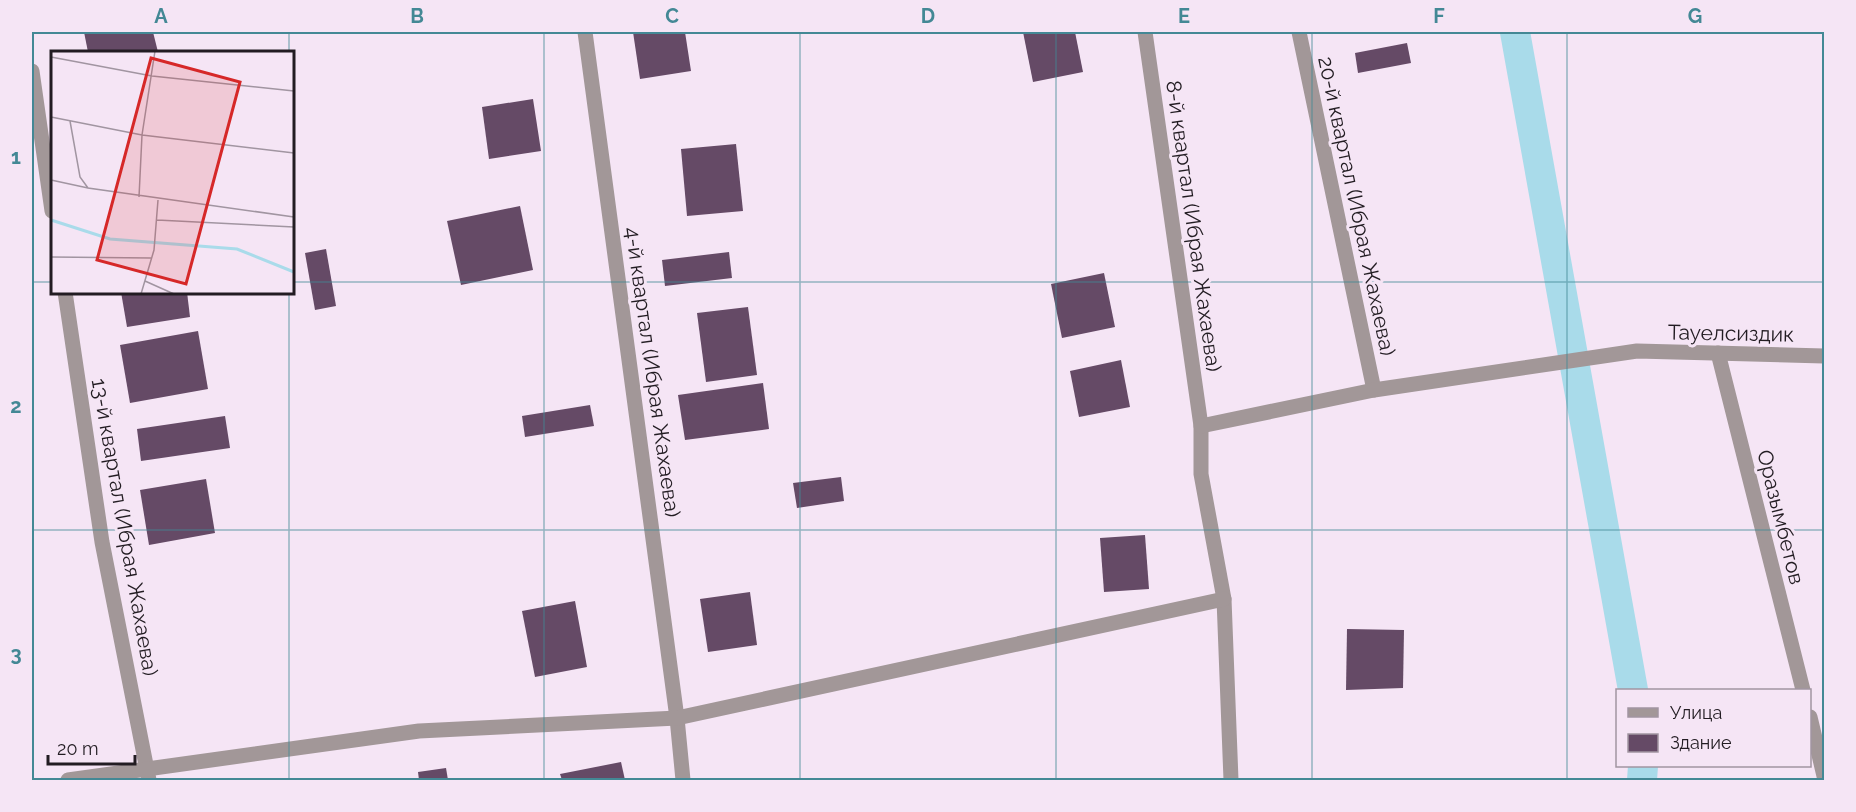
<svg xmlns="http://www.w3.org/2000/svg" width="1856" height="812" font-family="Raleway,sans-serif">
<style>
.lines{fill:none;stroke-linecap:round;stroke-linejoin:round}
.canal{stroke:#a9dbea;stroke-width:30}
.building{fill:#654a66}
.minor{stroke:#a29798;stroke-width:15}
.grid{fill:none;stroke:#438895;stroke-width:1.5;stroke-opacity:0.55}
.labels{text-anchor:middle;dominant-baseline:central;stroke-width:6;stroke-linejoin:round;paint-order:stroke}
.street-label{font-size:21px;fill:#221c22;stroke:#f5e5f5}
.inset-river{fill:none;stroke:#a9dbea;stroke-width:3}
.inset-road{fill:none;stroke:#a195a1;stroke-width:1.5}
.view{fill:#d62828;fill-opacity:0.15;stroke:#d62828;stroke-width:3}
.inset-edge{fill:none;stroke:#221c22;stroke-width:3}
.neatline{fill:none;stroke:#438895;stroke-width:2}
.grid-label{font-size:20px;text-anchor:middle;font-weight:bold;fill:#438895}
</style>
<rect width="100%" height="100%" fill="#f5e5f5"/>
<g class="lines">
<g class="canal">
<path d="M1515,32l118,658"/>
<path d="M1642,780l1,-14"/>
</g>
</g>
<g class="building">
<path d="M84,32h69l5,20h-70z"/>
<path d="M633,32h52l6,39 -51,8z"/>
<path d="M1023,32h52l8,40 -50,10z"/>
<path d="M1407,43l4,20 -53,10 -3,-20z"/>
<path d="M533,99l8,52 -52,8 -7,-52z"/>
<path d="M736,144l7,67 -56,5 -6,-67z"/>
<path d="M520,206l13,64 -72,15 -14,-64z"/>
<path d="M326,249l10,57 -21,4 -10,-57z"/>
<path d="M729,252l3,26 -67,8 -3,-26z"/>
<path d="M1104,273l11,54 -53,11 -11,-54z"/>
<path d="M121,292h66l3,25 -63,10z"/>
<path d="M748,307l9,68 -51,7 -9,-69z"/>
<path d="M198,331l10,58 -78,14 -10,-58z"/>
<path d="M1121,360l9,47 -51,10 -9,-46z"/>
<path d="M763,383l6,46 -84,11 -7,-45z"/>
<path d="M590,405l4,21 -69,11 -3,-21z"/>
<path d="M225,416l5,32 -89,13 -4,-32z"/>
<path d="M841,477l3,24 -47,7 -4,-25z"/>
<path d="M206,479l9,54 -66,12 -9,-55z"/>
<path d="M1145,535l4,54 -45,3 -4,-54z"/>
<path d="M750,592l7,53 -49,7 -8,-53z"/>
<path d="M575,601l12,66 -52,10 -13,-66z"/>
<path d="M1347,629l57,1 -1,58 -57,2z"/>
<path d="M621,762l4,18h-63l-2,-6z"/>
<path d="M446,768l2,12h-29l-1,-8z"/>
</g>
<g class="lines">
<g class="minor">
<path d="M585,32l92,686 6,62"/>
<path d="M1145,32l56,394v48l23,125 7,181"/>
<path d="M1299,32l75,358"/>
<path d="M32,71l20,140"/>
<path d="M65,292l37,250 47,238"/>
<path d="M1718,353l85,337"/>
<path d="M1201,426l173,-36 263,-39 187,5"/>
<path d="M1810,717l14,59"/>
<path d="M68,780l351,-49 258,-13 547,-119"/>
</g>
</g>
<path class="grid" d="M289,32v20M544,32v748M800,32v748M1056,32v748M1312,32v748M1567,32v748M32,282h20M292,282h1532M289,292v488M32,530h1792"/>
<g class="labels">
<g class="street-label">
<text transform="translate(1357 206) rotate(78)">20-й квартал (Ибрая Жахаева)</text>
<text transform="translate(1194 226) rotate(82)">8-й квартал (Ибрая Жахаева)</text>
<text transform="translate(1731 333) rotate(1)">Тауелсиздик</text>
<text transform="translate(653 372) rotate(82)">4-й квартал (Ибрая Жахаева)</text>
<text transform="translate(1781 517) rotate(76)">Оразымбетов</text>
<text transform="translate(125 527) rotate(80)">13-й квартал (Ибрая Жахаева)</text>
</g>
</g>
<g transform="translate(51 51)">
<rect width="243" height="243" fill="#f5e5f5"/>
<path class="inset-river" d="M0,169l59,19 127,10 57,23"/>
<path class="inset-road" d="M0,6l101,19 142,15M0,66l91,18 152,18M19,70l10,56 8,11 206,29M0,129l37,8M88,146l3,-62 13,-84M106,169l137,7M0,206l100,1M94,230l29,13M90,243l13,-44 4,-50"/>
<path class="view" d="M100,7l89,24 -54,202 -89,-24z"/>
<rect width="243" height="243" class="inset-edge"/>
</g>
<rect width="1856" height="812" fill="none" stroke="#f5e5f5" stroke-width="66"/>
<rect x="1616" y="689" width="195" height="78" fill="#f5e5f5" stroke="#a195a1" stroke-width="1.5"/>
<rect x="1628" y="708" width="30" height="9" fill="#a29798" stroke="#a195a1" stroke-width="1.5"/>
<text x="1670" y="719" font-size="18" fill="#221c22">Улица</text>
<rect x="1628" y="734" width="30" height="18" fill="#654a66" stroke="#a195a1" stroke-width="1.5"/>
<text x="1670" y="749" font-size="18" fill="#221c22">Здание</text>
<path d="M48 755v9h87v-9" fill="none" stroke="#221c22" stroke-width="3"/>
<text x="57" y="755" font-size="18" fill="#221c22" stroke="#f5e5f5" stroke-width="4.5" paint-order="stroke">20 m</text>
<rect x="33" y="33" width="1790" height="746" class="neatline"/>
<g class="grid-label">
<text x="161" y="23">A</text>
<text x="417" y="23">B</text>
<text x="672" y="23">C</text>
<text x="928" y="23">D</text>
<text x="1184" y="23">E</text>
<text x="1439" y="23">F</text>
<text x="1695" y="23">G</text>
<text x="16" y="164">1</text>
<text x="16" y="413">2</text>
<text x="16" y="661">3</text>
</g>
</svg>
